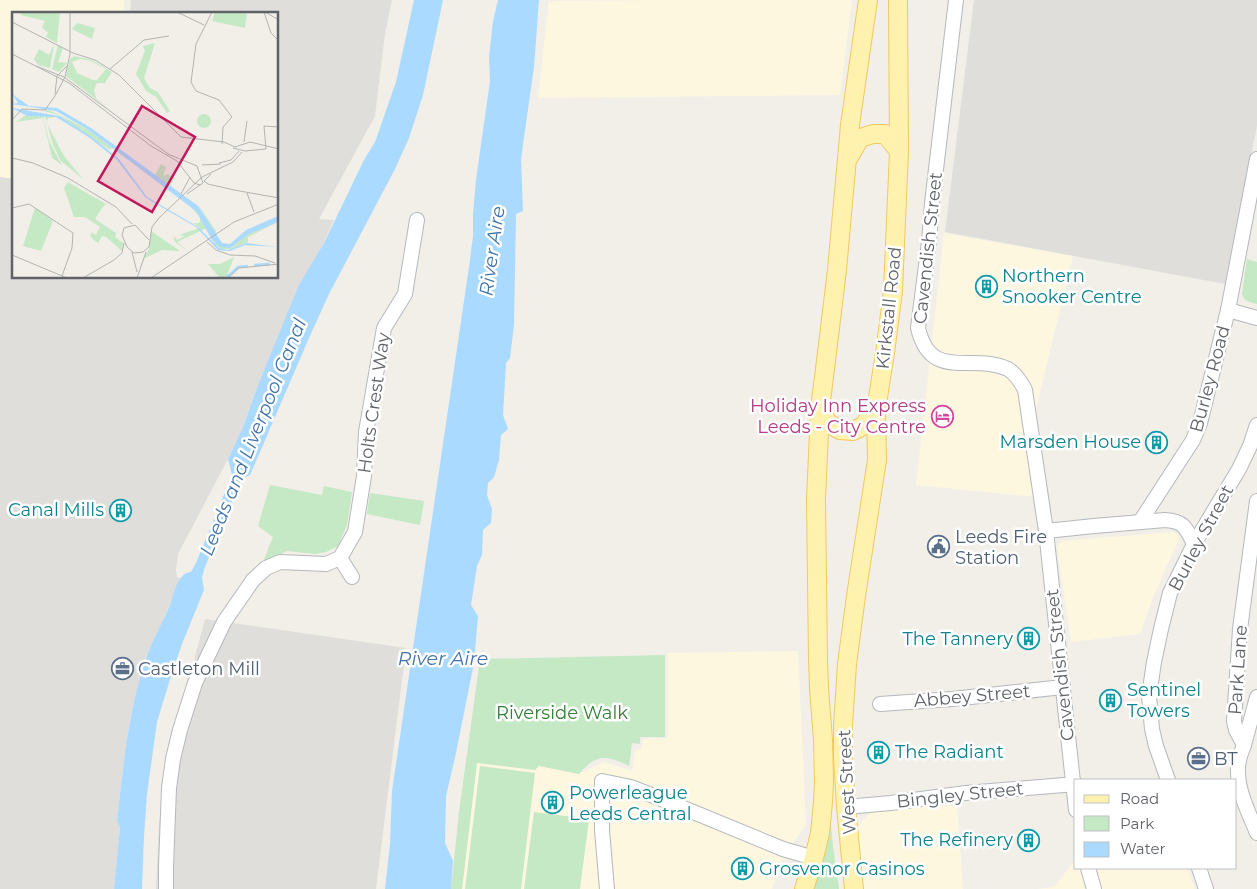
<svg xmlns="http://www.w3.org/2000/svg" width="1257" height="889" font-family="Montserrat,sans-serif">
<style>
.commercial{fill:#fef7e0}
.industrial{fill:#e0deda}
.green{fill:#c5e8c5}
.water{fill:#aadaff}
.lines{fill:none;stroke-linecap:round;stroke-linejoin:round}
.minor-casing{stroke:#b5b8bc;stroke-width:16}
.major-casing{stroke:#f2c960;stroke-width:20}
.minor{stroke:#fff;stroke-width:14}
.major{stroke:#fff2af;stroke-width:18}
.labels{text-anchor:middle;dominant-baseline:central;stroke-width:5;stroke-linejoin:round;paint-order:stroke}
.street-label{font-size:18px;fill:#5f6368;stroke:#fff}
.culture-label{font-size:18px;fill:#0d838f;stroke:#fff;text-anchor:start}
.hotel-label{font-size:18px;fill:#b23c85;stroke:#fff;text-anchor:end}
.service-label{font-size:18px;fill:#4e5e75;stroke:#fff;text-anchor:start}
.park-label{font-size:18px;fill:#348238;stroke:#fff}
.water-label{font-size:19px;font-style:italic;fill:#4174aa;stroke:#fff}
.inset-river{fill:none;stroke:#aadaff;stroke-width:2.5}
.inset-road{fill:none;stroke:#b3b3b1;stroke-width:1}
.view{fill:#c2185b;fill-opacity:0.15;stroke:#c2185b;stroke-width:2.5}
.inset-edge{fill:none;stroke:#5f6368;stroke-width:2.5}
</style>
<rect width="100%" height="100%" fill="#f1efe8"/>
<g class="commercial">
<path d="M0,0h124l-1,14h-109v165l-14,-2z"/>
<path d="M676,0h176l-12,95 -302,3 11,-97z"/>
<path d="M944,233l129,23 -37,153 10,89 -130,-13z"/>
<path d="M1174,532l6,5 -26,58 -14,39 -69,8 -14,-96 5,-5z"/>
<path d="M798,651l8,174 -22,30 -12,34h-310l15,-127 58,8 4,-4 40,8 25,-12 28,9 3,-21 6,-1 2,-10 25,-1v-85z"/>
<path d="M957,805l6,84h-100l-10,-53 10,-16 10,-10z"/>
<path d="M1076,859v9h111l8,21h-158l17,-2z"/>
</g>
<g class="industrial">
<path d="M131,0h261l-7,34 -10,82 -56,103 15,1 -74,160 -17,47 -15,32 -50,95 -2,16 1,7 3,1 -10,26 -25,57 -14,53 -9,62 -5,45 3,6 -6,62h-114v-712l14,2v99h264v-264h-148z"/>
<path d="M974,0h283v126l-32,158 -280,-52z"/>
<path d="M205,619l201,29 -30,241h-220l3,-64 7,-71 22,-71z"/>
</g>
<g class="green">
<path d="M1247,259l10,3v42c-8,-2 -12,-2 -15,-10z"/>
<path d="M270,485l52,10 2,-9 28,6 -5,33 -9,21 -12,6 -11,2 -28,-3 -24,11 10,-25 -15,-11z"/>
<path d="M370,493l54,8 -4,24 -53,-11z"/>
<path d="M665,655v82h-25v7l-8,-1 -3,23c-22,-11 -33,-13 -50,8l-40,-8 -4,4 -58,-7 -15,126h-11l8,-77 21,-153z"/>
<path d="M480,766l55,7 -14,116h-56z"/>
<path d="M829,804l4,43 6,42h-33z"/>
<path d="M534,812l55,7 -9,70h-56z"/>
</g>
<g class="water">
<path d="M414,0h29l-20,95 -14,43 -14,31 -66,125 -20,44 -59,137 -9,4 -36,88 -3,10 2,13 -22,54 -10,29 -15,49 -10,72 -3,42 -2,53h-28l6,-62 -3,-6c6,-53 11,-108 28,-159 6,-20 17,-38 25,-57 4,-11 7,-32 21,-33l5,-9 36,-88 -4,-16 15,-32 17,-47 39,-95 25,-42 40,-83 11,-18 21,-60z"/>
<path d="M498,0h41l-5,67 -13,92 2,52 -7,3 -2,111 -4,33 -4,5 -3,52 5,14 -7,6 -2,25 -5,17 -6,6 -1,12 5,14 -1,14 -8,7 -1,25 -5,11 -6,39 7,11 -4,47 -18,90 -10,43 -1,47 8,18 -2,28h-66l5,-45 2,-53 77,-524 4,-30v-23l3,-34 14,-99 -1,-24 4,-36z"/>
</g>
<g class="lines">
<defs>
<g id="minor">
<path d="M956,0l-24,203 -3,39 -11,86c13,55 54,24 90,41 8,5 13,13 17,21l21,141 30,279"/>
<path d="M1228,310l29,8"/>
<path d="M1257,501l-17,128 -6,92 2,9 8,15c-3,8 -6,15 -6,23 -1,23 11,45 19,65"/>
<path d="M1140,522l53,-82 7,-17 28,-113 29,-151"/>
<path d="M1046,531l48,-5 71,-6c19,1 21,8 29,24"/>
<path d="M340,558l12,19"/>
<path d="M880,704l72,-5 111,-12"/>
<path d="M1244,745l13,-48"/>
<path d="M1168,780l-12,-34 -4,-17 -3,-33 5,-34 7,-33 9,-36 24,-49 45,-75 11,-23 7,-21"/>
<path d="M846,807l45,-4 75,-10 110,-9"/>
<path d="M1088,868l6,21"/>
<path d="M1199,868l7,21"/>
<path d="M166,889v-23l3,-78 4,-29 7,-29 15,-47 29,-61 29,-42 13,-12 14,-6 46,2 14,-6 15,-26 9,-56 2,-44 18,-104 21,-34 12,-74"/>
<path d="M607,889l-5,-59v-49l29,6 38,15 114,47 31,9"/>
</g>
<g id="major">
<path d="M849,157l11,-19 13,-4h12l14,17"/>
<path d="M820,409l8,14 12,7 13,1 10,-5 13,-16"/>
<path d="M804,889l10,-31 6,-25 3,-31 1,-20 -1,-42 -4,-52 -1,-29 -2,-159 4,-91 6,-48 11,-91 13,-145 18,-125"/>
<path d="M854,889l-8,-82 -3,-50v-31l4,-62 9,-68 21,-136 -1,-50 9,-57 8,-62 6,-140 -1,-151"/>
</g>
</defs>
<use href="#minor" class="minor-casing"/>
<use href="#major" class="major-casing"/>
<use href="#minor" class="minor"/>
<use href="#major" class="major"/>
</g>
<defs>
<symbol id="building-ring" viewBox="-11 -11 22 22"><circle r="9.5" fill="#fff" stroke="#0f9aa8" stroke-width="1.5"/><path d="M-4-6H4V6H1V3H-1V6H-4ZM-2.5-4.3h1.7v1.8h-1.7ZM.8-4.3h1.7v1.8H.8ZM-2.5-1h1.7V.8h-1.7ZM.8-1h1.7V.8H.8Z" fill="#0f9aa8"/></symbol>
<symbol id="hotel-ring" viewBox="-11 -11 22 22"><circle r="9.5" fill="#fff" stroke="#d1479c" stroke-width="1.5"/><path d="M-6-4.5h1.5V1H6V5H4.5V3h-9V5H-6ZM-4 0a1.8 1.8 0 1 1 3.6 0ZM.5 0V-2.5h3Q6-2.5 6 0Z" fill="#d1479c"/></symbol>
<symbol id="civic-ring" viewBox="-11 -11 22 22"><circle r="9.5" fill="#fff" stroke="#5c6f8a" stroke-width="1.5"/><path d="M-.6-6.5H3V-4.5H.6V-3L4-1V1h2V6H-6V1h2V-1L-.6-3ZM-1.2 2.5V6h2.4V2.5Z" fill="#5c6f8a"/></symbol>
<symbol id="office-ring" viewBox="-11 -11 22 22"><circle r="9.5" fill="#fff" stroke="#5c6f8a" stroke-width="1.5"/><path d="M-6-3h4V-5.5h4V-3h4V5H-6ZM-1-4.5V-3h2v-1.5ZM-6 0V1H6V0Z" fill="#5c6f8a"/></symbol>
</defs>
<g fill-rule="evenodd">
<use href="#building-ring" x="974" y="274" width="25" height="25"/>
<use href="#hotel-ring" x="930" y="404" width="25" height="25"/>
<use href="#building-ring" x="1144" y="430" width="25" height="25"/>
<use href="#building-ring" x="108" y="498" width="25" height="25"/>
<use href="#civic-ring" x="926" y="534" width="25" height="25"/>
<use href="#building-ring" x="1016" y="626" width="25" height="25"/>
<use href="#office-ring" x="110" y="656" width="25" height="25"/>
<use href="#building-ring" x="1098" y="688" width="25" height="25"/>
<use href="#building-ring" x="866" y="740" width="25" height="25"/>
<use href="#office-ring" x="1186" y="746" width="25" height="25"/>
<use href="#building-ring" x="540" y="790" width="25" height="25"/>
<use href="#building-ring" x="1016" y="828" width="25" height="25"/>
<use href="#building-ring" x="730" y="856" width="25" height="25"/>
</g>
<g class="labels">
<g class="street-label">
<text transform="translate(928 248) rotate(-84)">Cavendish Street</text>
<text transform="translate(889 308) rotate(-84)">Kirkstall Road</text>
<text transform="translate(1210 379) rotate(-75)">Burley Road</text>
<text transform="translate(374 403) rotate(-82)">Holts Crest Way</text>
<text transform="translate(1201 538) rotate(-62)">Burley Street</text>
<text transform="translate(1060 665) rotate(-96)">Cavendish Street</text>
<text transform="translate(1238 670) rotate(-86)">Park Lane</text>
<text transform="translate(972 696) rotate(-5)">Abbey Street</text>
<text transform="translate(847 782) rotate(-93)">West Street</text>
<text transform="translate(960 795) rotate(-6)">Bingley Street</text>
</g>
<g class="culture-label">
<text x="1002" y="276">Northern<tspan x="1002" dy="21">Snooker Centre</tspan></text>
<text x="1141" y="442" text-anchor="end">Marsden House</text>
<text x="104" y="510" text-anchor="end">Canal Mills</text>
<text x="1013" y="639" text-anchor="end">The Tannery</text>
<text x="1127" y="690">Sentinel<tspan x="1127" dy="21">Towers</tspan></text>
<text x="895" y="752">The Radiant</text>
<text x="569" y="793">Powerleague<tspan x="569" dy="21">Leeds Central</tspan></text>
<text x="1013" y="840" text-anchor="end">The Refinery</text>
<text x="759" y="869">Grosvenor Casinos</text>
</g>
<g class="hotel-label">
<text x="926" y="406">Holiday Inn Express<tspan x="926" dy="21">Leeds - City Centre</tspan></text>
</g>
<g class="service-label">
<text x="955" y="537">Leeds Fire<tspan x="955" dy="21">Station</tspan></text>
<text x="138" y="669">Castleton Mill</text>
<text x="1214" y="759">BT</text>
</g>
<g class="park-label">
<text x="562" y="713">Riverside Walk</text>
</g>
<g class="water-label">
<text transform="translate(492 251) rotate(-82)">River Aire</text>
<text transform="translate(253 437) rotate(-68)">Leeds and Liverpool Canal</text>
<text x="443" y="658">River Aire</text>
</g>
</g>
<g transform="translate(12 12)">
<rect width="266" height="266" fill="#f1efe8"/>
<path d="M9,0h39l-3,31 -11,-6 2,-4 -6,-6 3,-6 -24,-6zM203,0h32l-2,16 -33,-7zM65,11l18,5 -3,11 -20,-10zM143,31l-11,35 6,10 8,4 12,19 -3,2 -11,-16 -10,-6 -10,-17 9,-23 -2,-5zM42,32l-4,24 -12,-3 -4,-6 5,-10 10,6zM46,33l5,3 -5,14 9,1 -8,9 -7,-3zM62,44l18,4 20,12 -7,11h-8l-3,7 2,8 13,11 -43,-33 4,-17zM68,47l11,2 15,8 -9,11h-4l-16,-7 -5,-11zM35,97l40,20 25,19 -2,2 -52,-35 -14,-4zM185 109a7 7 0 1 1 14 0a7 7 0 1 1-14 0ZM14,103l17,1 6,25 13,24 -10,-7 -9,-40 -27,4zM33,104l11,1 -8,1 -2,4 18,34 19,23 -22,-18 -8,-16zM149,152l5,3 -3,9 5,-2 6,5 -4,7 9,8 -24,-19zM56,170l45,26 -8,-4 -10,15 21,14 -1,4 8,6 -1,8 -16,-14 -4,-1 -4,7 -3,-2 -5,-5 2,-4 4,3 4,-8 -15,-10h-11l-10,-29zM176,192l17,12 -7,-10 5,5 2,-4 -2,5 13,19 -1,4 -4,-9 -34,16 13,11 -16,-12v-5l3,4 8,-4 -6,-1 21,-7 -7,-5h6l2,-5zM23,196l18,13 -12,30 -18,-5zM266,210l-30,15v5l-18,7h-9l-11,-8 20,7 19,-14zM139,219l29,20 -18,-1 -19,9 6,-10zM222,245l-8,21h-6l-12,-14h12z" fill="#c5e8c5" fill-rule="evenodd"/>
<path d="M0,82l17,12 28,2 34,20 107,78 24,37 8,1 16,-14 32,-14v6l-29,12 -19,14 -10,-1 -8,-7 -16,-29 -109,-82 -31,-18 -44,-7 6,-1zM0,96l47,8 33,21 27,22 28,38 51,30 21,21 9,2 18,-7 32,4 -33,-2 -15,6 -12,-1 -22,-23 -50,-29 -29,-38 -27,-22 -34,-21 -29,-1z" fill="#aadaff"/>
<path class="inset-river" d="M242,253l16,-1M214,266l12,-11 10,-1"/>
<path class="inset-road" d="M165,0l27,13M200,0l-16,32 -5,38 5,9 23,9 13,17 -9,10 -1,17M252,0l7,21 8,8M253,0l14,8M0,10l61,31 22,7 24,15 62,62 43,5 11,5 15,-5 29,7M0,42l57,29 82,63 26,15 17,22 6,2 3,-2 -6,-17 -29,-12 -104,-77 -28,-11M98,57l34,-29 25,-4M43,82l2,-18 10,-10M0,108l10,-11 23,1 10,-14 10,-19 5,-23v-42M232,130l3,-21M221,136l12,3 21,-2 -2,-23 15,1M0,146l21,5 35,15 48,29 16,17M207,151l12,-3 8,-9M190,153l19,-1M199,162l-7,7 4,3 26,6M222,178l45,8M235,181l7,19M169,182l9,-17M175,182l13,-9M0,196l17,-4 44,29 -1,15 -10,28M137,228l-14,-15 -11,3 -2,7 5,12 7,6 9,-1 6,-5 3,-20 7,-9 43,-41 31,-15 9,-10M195,230l9,8 14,5 25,1 20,7M120,240l5,20M0,243l55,23M71,266l31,-18 8,-7 2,-10M125,266l9,-26M139,266l83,-56 45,-18M216,266l11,-10 40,-4"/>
<path class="view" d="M130,94l53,31 -43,75 -54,-31z"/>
<rect width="266" height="266" class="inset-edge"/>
</g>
<rect x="1074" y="779" width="162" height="90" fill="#ffffff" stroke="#bfc1c3"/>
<rect x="1084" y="795" width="25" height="8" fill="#fff2af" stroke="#bfc1c3"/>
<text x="1120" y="804" font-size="15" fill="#5f6368">Road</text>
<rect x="1084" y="816" width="25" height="15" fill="#c5e8c5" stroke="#bfc1c3"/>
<text x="1120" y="829" font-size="15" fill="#5f6368">Park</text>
<rect x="1084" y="842" width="25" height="15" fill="#aadaff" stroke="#bfc1c3"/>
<text x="1120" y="854" font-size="15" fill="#5f6368">Water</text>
</svg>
